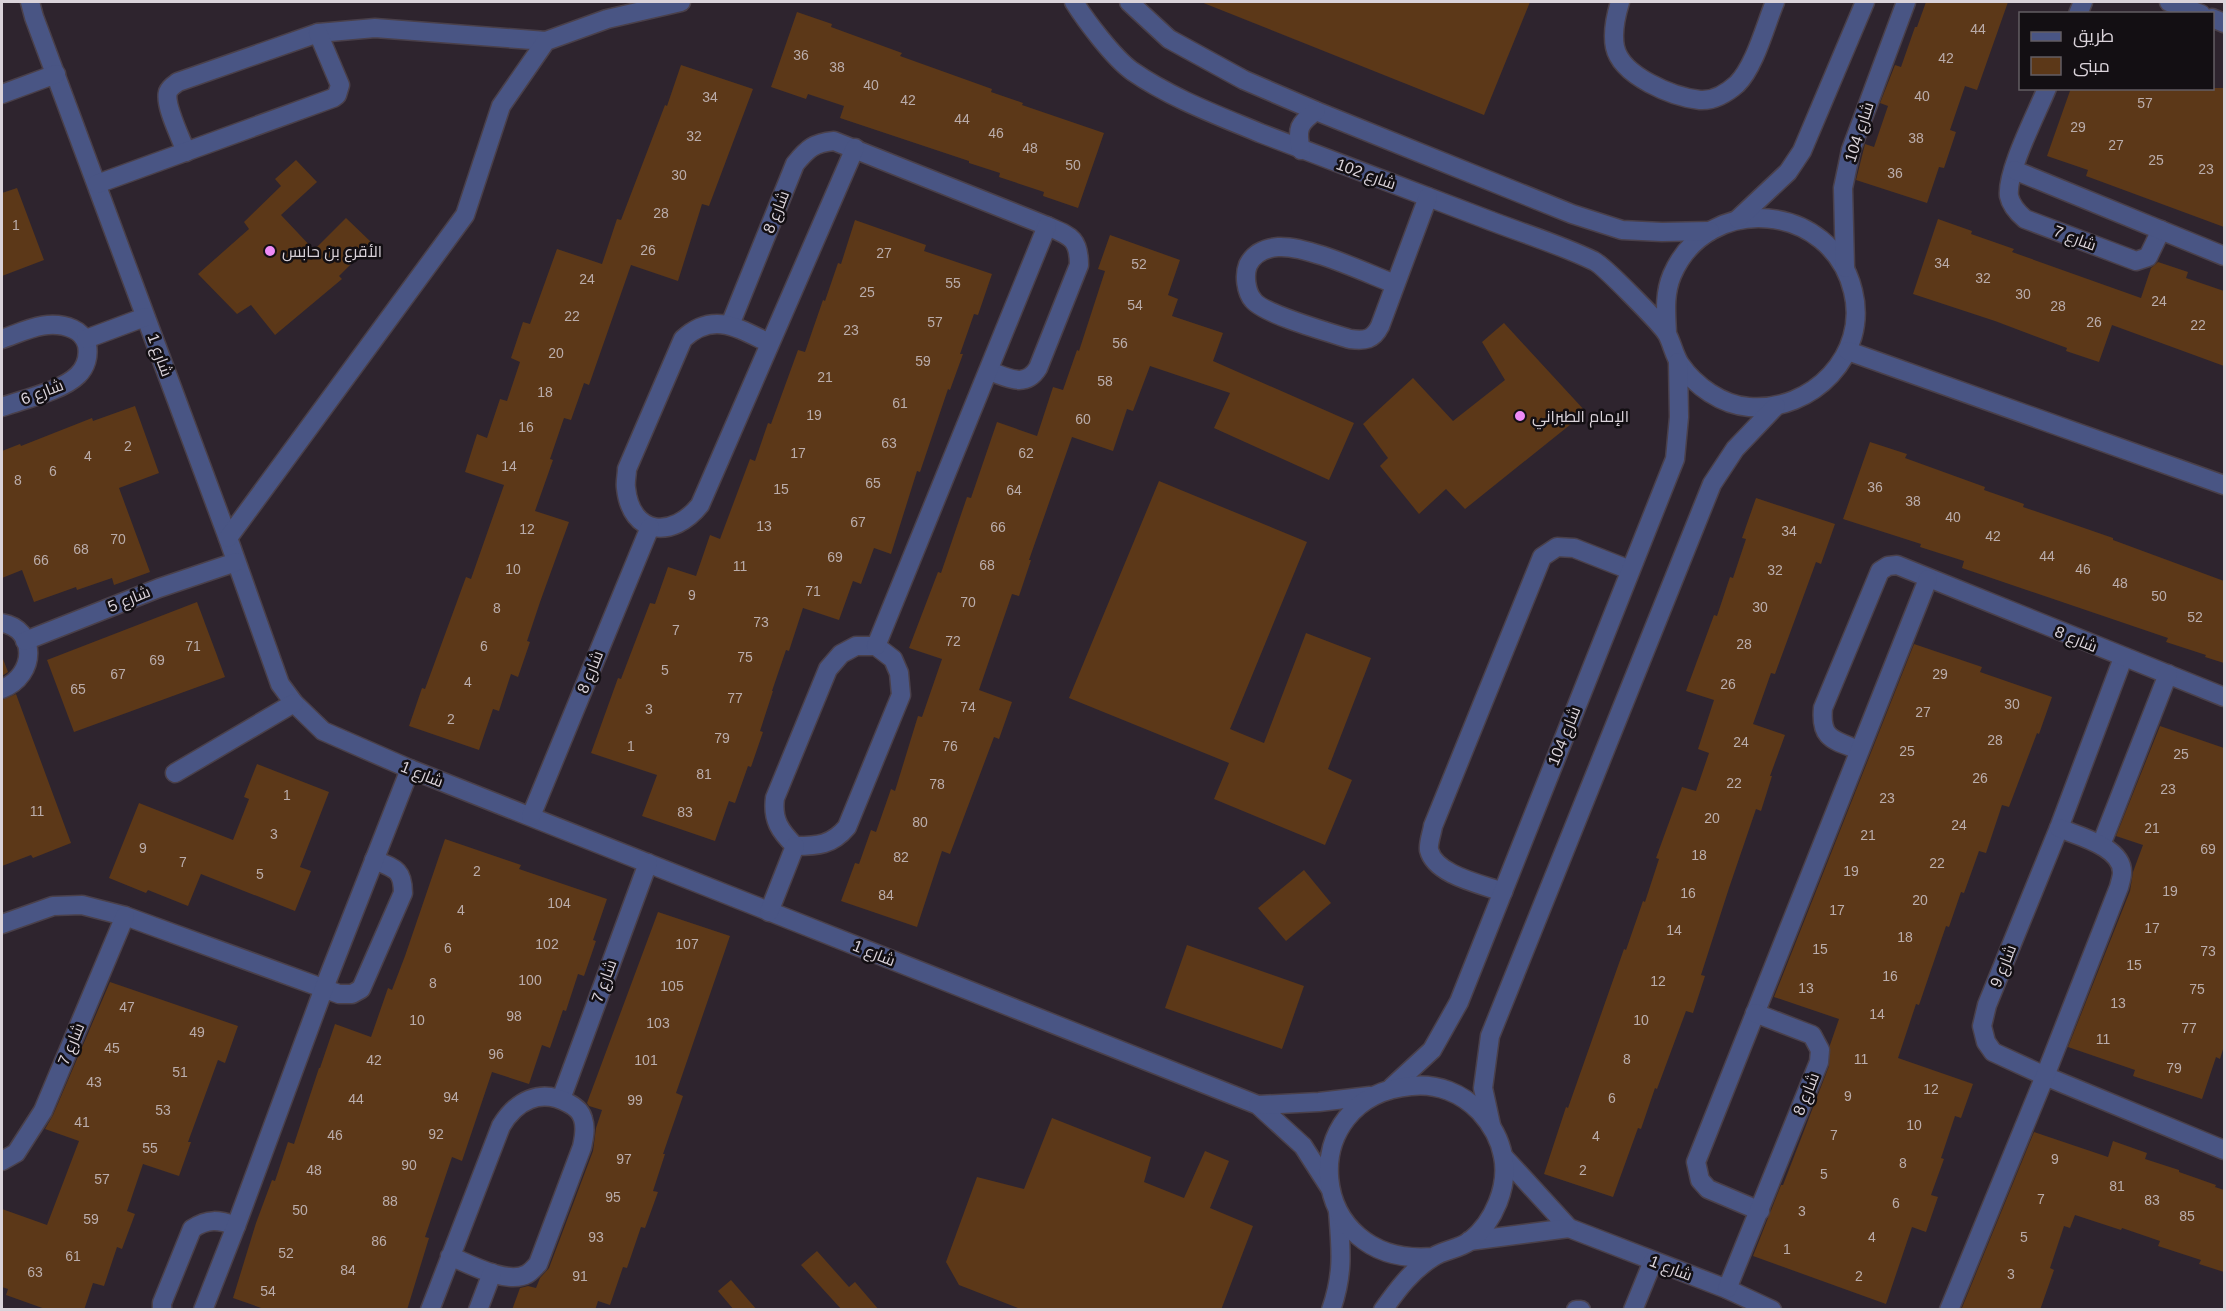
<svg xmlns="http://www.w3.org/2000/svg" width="2226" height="1311" font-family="Helvetica,Cairo,sans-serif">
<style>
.building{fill:#5c3818}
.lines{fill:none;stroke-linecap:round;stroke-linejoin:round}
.minor-casing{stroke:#4a404a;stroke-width:21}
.minor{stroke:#495584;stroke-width:18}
.poi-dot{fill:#ef8bf7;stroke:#130f13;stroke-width:2}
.labels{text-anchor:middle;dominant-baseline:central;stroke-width:5;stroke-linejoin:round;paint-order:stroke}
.number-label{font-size:14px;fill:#baacaa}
.street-label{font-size:16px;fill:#dad3da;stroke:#130f13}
.poi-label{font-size:16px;fill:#dad3da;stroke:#130f13;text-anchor:start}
</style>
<rect width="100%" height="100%" fill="#2e242e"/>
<g class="building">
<path d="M1201,2h329l-46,113z"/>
<path d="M1926,2h82l-31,88 -12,-4 -15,44 6,2 -12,36 -5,-1 -12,36 -71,-23 9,-36 9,3 14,-41 -8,-3 15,-38 6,2 14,-40h2z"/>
<path d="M797,12l35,12 -1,3 71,26 -2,3 92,33 -1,3 32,11 -1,2 82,28 -26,75 -35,-12 1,-4 -45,-15 1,-4 -31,-10v-2l-129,-43 4,-12 -36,-12 -2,5 -35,-12z"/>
<path d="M681,65l72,24 -44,117 -7,-2 -24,77 -47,-16 -42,120 -5,-2 -13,37 -7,-2 -14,41 3,1 -18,51 34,11 -29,80 -13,39 3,1 -12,35 -7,-3 -12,37 -6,-2 -14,41 -70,-24 13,-38 3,1 41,-112 5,2 33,-94 -39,-13 12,-38 10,4 13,-39 7,2 13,-39 -9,-4 12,-36 7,2 27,-75 45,15 15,-45 4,1 44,-115 2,1z"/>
<path d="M2071,88h153v139l-138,-51 2,-6 -41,-14z"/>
<path d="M296,160l21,22 -36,33 33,35 32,-32 26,25 -33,33 3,3 -67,56 -24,-30 -14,9 -39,-40 51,-45 -5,-7 37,-36 -6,-7z"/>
<path d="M17,188l27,72 -42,16v-83z"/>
<path d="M1938,219l34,12 -1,3 43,15 -2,3 129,46 10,-30 7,-6 30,10 -2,6 38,13v75l-112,-41 -13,37 -33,-11 1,-3 -72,-27 -82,-27z"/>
<path d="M855,220l71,25 -2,6 68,23 -14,41 -4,-1 -14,40h3l-13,36 -2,-1 -28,83 -3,-1 -26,83 -17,-6 -13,36 -8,-3 -14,39 -36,-12 -14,43 -3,-1 -14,41h1l-13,40 3,1 -12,35 -3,-1 -13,37 -6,-2 -14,40 -73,-25 15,-41 -66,-22 27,-75 3,1 29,-76 5,1 13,-37 28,9 14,-41 10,4 30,-80 5,2 13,-38 3,1 27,-74 7,2 18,-52 2,1 13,-38 3,1z"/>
<path d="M1110,235l70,25 -12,35 10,4 -6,17 51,17 -10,28 141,62 -25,57 -115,-52 16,-35 -80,-27 -17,45 -6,-2 -14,42 -41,-14 -43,123h2l-12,36 -7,-2 -33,96 33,12 -13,37 -5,-2 -44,117 -8,-3 -25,76 -76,-26 14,-38 4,1 12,-34 5,2 15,-43 4,2 23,-75 4,1 20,-58 -33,-11 29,-76 3,1 26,-76 4,1 26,-76 40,14 16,-49 10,3 14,-40 2,1 26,-80 -7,-2z"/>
<path d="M1504,323l82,89 -121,97 -19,-20 -27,25 -39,-48 8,-8 -25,-34 50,-46 40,43 52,-41 -23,-38z"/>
<path d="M135,406l24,67 -40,15 31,84 -36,13 -2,-7 -35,12 -1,-3 -42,15 -12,-32 -20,8v-127l18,-7 1,2 71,-28 1,3z"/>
<path d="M1870,442l37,12 -2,4 80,29 -1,3 40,14 -1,3 90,31v2l111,41v82l-19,-6 1,-2 -40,-13 2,-4 -206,-70 2,-7 -44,-14 1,-3 -78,-25z"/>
<path d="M1159,481l148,61 -77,187 34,14 42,-110 65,25 -43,111 24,11 -27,65 -111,-46 15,-36 -160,-65z"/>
<path d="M1756,498l79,26 -14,40 -5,-2 -41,112 -4,-1 -18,51 32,11 -15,41h2l-11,35 -5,-2 -27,79 -28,87 4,1 -12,37 -7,-2 -29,78 -2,-1 -14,41 -3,-1 -25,69 -69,-23 22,-67 2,1 56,-159 2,1 17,-49 2,1 14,-43 -3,-1 26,-71 14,4 13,-38 -11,-4 16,-49 -28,-9 28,-76 3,1 13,-39 3,1 13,-39 -4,-1z"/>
<path d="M197,602l28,75 -151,55 -27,-72z"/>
<path d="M1914,644l68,23 -2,5 72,25 -13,37 -2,-1 -28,74 -7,-2 -16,48 -7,-2 -15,42 -3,-1 -12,35 -3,-1 -27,79 -3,-1 -18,54 75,26 -12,34 -6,-2 -14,42 3,1 -13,36 7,2 -12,35 -14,-5 -26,77 -133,-48 28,-71h2l46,-119 1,-21 9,-26 -65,-22z"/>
<path d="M2,659h1l5,13 -6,4z"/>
<path d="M16,694l55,149 -38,15 -2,-3 -29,11v-166z"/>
<path d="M2160,726l64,22v298l-4,13 -4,-2 -14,42 -69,-23 2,-6 -67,-23 62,-156 3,-19 10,-27 -27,-9z"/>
<path d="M257,764l72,28 -29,75 11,4 -16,40 -94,-37 -13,32 -40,-16 -2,3 -37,-15 30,-75 94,37 16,-41 -5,-2z"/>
<path d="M445,839l76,26 -2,4 88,30 -14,41 3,1 -12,35 -6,-2 -12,37 -3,-1 -13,38 -8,-3 -13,39 -37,-12 -30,89 -10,-4 -27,80 4,1 -22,72h-140l-34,-12 23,-75 16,-43 3,1 13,-39 6,2 25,-76h1l15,-44 36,13 17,-49 4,2 13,-34z"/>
<path d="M1304,870l27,33 -45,38 -28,-33z"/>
<path d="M658,912l72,24 -54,157 7,3 -20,58h2l-12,37 5,1 -13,36 -4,-1 -14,41 -4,-1 -13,38 -12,-4 -3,9h-83l8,-22 8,-2 8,2 4,-10 9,-10 44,-117 3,-23 6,-18 -13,-4 -2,-3z"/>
<path d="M1187,945l117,41 -22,63 -117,-41z"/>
<path d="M110,982l128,44 -13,37 -7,-3 -30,82h3l-12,34 -36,-12 -16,47 8,3 -13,35 -5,-2 -13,39 -11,-3 -9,27h-36l-42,-15 2,-6 -6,-2v-78l45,16 32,-84 -34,-12 8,-14z"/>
<path d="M1052,1118l99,39 -7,25 40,16 21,-47 24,10 -19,47 43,18 -32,84h-198l-64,-25 -13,-23 31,-85 47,12z"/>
<path d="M2034,1132l74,25 5,-16 34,12 -2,6 34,11v2l37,13 -1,2 9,3v82l-25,-8 2,-4 -43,-14 2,-5 -38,-13 -1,2 -46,-15 -5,13 -6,-2 -14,42 4,2 -14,40h-79z"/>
<path d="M817,1251l32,36 6,-5 24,28h-37l-41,-45z"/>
<path d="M731,1280l26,30h-23l-16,-19z"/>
</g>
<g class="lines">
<defs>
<g id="minor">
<path d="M30,2l4,15 194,521 52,146 14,19 29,28 87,38 848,336 45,41 27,42"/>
<path d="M1074,2c12,19 39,55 58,69 39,27 85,44 128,62 77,30 154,59 231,88 34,13 70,24 103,40 9,4 67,63 73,73 5,9 7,21 13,30 15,22 42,41 69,43 63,5 120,-52 104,-116 -21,-88 -145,-100 -181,-16 -8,19 -6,38 -5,58"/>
<path d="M1129,2l40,37 75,41 72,31 256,103 50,16 40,2 48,-1"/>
<path d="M1620,2c-4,13 -8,30 -5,45 6,29 58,50 85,53 13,1 27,-7 37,-16 18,-18 28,-58 38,-82"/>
<path d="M2169,2l32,12"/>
<path d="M2078,14l5,-12"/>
<path d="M2212,18l12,5"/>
<path d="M2047,88c-10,25 -41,84 -38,108 2,10 9,17 16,23l111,42 12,-4 13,-27"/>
<path d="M2,94l54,-20"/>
<path d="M1301,150c-5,-21 -2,-27 15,-39"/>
<path d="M186,152c-5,-14 -22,-47 -18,-60 2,-5 6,-7 10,-10l140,-49 57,-5 171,13"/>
<path d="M2014,170l210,86"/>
<path d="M97,184l236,-86 4,-3 3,-10 -22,-52"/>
<path d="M1738,219l50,-47 14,-21 63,-149"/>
<path d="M1845,268l-2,-80 8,-38 55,-148"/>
<path d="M1395,284c-29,-11 -88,-39 -117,-37 -13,1 -24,6 -30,18 -4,10 -2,27 5,35 10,14 78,33 97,39 15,2 23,1 30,-13l48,-129"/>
<path d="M730,325l65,-161c13,-16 19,-21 39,-23l213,85c23,10 32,12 32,39l-41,103c-13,21 -31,9 -49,3"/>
<path d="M2,339c23,-8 46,-21 71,-10 7,3 12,9 14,16 2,11 -1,22 -9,30 -16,16 -54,24 -76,32"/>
<path d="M86,339l59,-22"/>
<path d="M769,343c-31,-15 -56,-32 -86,-4l-56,130c0,6 -2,13 -1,19 5,48 47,51 74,17l155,-357"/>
<path d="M1848,351l376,134"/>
<path d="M228,538l237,-323 36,-109 45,-65 61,-22 74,-17"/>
<path d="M2,623c35,6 35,52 0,66"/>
<path d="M25,641l134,-53 77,-26"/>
<path d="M856,646h20l17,13 6,14 2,22 -54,132c-15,18 -29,19 -52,19 -15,-15 -23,-26 -20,-48l53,-129 13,-15z"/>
<path d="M876,646l171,-420"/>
<path d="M2123,658l-64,170 -72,177 -5,21 4,16 7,10 52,24 179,74"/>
<path d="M1859,750c-26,-10 -39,-11 -36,-42l57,-137 8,-5 9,-1 327,132"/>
<path d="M175,773l119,-70"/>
<path d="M531,816l119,-289"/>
<path d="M2101,845l67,-171"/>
<path d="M1503,892c-22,-8 -68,-17 -74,-42 -1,-7 3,-17 4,-24l109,-269 15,-10 17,1 56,22"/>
<path d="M769,912l26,-66"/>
<path d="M2,924l51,-18 29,-1 43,11 214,78h13l9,-5 42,-96c0,-24 -9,-25 -29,-33"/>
<path d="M1392,1087l40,-37 27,-48 216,-543 4,-42 -1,-55"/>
<path d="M561,1099l87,-236"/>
<path d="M1258,1105l61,-3 51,-6"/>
<path d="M1491,1125l-8,-37 7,-52 222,-552 23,-35 41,-43"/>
<path d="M1503,1156l66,72 158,61 45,21"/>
<path d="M2,1161l14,-8 27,-42 82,-195"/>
<path d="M1760,1211l-52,-22 -8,-9 -4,-18 232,-583"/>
<path d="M1469,1241l100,-13"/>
<path d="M1727,1289l92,-227 1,-12 -8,-15 -57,-22"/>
<path d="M162,1310v-7l30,-74c16,-11 27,-9 44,-3"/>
<path d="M203,1310l33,-84 88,-238 86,-219"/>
<path d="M430,1310l71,-184c15,-25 39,-38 67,-23 6,3 13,8 15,16 3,9 1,19 -1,28l-44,117c-3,3 -7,8 -11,10 -19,11 -58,-10 -77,-18"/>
<path d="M478,1310l14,-37"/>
<path d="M1331,1310c13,-37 10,-61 7,-99"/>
<path d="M1383,1310c14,-20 29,-40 50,-53 11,-7 26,-8 37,-16 24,-19 39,-55 33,-85 -3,-16 -12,-32 -23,-44 -18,-19 -43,-29 -69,-26 -118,10 -107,181 21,171"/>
<path d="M1576,1310h5"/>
<path d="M1633,1310l20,-49"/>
<path d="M1949,1310l96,-234 74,-189c1,-4 3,-10 3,-14 1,-26 -44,-37 -63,-45"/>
</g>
</defs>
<use href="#minor" class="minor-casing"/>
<use href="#minor" class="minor"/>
</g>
<g class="poi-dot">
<circle cx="270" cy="251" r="6"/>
<circle cx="1520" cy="416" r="6"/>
</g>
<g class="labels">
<g class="number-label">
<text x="1978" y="29">44</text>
<text x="801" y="55">36</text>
<text x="1946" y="58">42</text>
<text x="837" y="67">38</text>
<text x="871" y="85">40</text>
<text x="1922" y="96">40</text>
<text x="710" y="97">34</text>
<text x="908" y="100">42</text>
<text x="2145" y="103">57</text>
<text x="962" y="119">44</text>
<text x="2078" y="127">29</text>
<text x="996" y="133">46</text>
<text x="694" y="136">32</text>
<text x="1916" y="138">38</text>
<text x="2116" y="145">27</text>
<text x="1030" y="148">48</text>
<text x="2156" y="160">25</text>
<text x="1073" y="165">50</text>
<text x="2206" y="169">23</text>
<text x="1895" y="173">36</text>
<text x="679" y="175">30</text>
<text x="661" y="213">28</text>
<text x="16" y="225">1</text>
<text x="648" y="250">26</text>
<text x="884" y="253">27</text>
<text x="1942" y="263">34</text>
<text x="1139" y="264">52</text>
<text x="1983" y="278">32</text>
<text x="587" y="279">24</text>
<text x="953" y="283">55</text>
<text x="867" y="292">25</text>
<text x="2023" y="294">30</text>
<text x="2159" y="301">24</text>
<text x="1135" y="305">54</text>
<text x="2058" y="306">28</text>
<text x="572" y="316">22</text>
<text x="935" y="322">57</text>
<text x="2094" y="322">26</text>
<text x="2198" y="325">22</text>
<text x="851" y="330">23</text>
<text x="1120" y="343">56</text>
<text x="556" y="353">20</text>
<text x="923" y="361">59</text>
<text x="825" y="377">21</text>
<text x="1105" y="381">58</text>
<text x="545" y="392">18</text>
<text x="900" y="403">61</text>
<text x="814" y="415">19</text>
<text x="1083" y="419">60</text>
<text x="526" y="427">16</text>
<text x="889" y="443">63</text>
<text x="128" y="446">2</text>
<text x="798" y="453">17</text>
<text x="1026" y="453">62</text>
<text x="88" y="456">4</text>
<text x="509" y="466">14</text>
<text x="53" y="471">6</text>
<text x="18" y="480">8</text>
<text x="873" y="483">65</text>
<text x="1875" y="487">36</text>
<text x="781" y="489">15</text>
<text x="1014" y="490">64</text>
<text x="1913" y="501">38</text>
<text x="1953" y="517">40</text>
<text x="858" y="522">67</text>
<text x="764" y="526">13</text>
<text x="998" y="527">66</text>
<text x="527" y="529">12</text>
<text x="1789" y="531">34</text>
<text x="1993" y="536">42</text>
<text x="118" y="539">70</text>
<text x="81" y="549">68</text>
<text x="2047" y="556">44</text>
<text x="835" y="557">69</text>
<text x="41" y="560">66</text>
<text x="987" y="565">68</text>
<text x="740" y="566">11</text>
<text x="513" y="569">10</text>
<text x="2083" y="569">46</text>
<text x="1775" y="570">32</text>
<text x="2120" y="583">48</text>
<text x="813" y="591">71</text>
<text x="692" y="595">9</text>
<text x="2159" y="596">50</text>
<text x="968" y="602">70</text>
<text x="1760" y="607">30</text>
<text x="497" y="608">8</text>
<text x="2195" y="617">52</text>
<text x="761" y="622">73</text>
<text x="676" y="630">7</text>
<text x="953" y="641">72</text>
<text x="1744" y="644">28</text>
<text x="193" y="646">71</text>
<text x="484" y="646">6</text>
<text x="745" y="657">75</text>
<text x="157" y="660">69</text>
<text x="665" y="670">5</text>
<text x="118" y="674">67</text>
<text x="1940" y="674">29</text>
<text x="468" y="682">4</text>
<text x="1728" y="684">26</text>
<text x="78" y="689">65</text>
<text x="735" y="698">77</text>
<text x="2012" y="704">30</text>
<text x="968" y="707">74</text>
<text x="649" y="709">3</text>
<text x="1923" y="712">27</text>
<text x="451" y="719">2</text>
<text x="722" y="738">79</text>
<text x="1995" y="740">28</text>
<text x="1741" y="742">24</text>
<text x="631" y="746">1</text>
<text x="950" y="746">76</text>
<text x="1907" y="751">25</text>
<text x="2181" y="754">25</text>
<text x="704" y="774">81</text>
<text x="1980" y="778">26</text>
<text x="1734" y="783">22</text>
<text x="937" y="784">78</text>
<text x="2168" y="789">23</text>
<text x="287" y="795">1</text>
<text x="1887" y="798">23</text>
<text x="37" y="811">11</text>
<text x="685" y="812">83</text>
<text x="1712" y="818">20</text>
<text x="920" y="822">80</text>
<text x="1959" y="825">24</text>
<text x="2152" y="828">21</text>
<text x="274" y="834">3</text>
<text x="1868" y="835">21</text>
<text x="143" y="848">9</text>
<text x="2208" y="849">69</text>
<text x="1699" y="855">18</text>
<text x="901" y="857">82</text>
<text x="183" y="862">7</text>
<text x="1937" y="863">22</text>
<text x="477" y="871">2</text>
<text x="1851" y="871">19</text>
<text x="260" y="874">5</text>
<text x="2170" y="891">19</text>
<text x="1688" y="893">16</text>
<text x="886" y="895">84</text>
<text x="1920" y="900">20</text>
<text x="559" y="903">104</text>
<text x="461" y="910">4</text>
<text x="1837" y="910">17</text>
<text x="2152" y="928">17</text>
<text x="1674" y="930">14</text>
<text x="1905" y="937">18</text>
<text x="547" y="944">102</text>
<text x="687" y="944">107</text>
<text x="448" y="948">6</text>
<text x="1820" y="949">15</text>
<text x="2208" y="951">73</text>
<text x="2134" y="965">15</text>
<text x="1890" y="976">16</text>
<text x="530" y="980">100</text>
<text x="1658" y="981">12</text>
<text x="433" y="983">8</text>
<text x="672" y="986">105</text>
<text x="1806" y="988">13</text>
<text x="2197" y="989">75</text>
<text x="2118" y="1003">13</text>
<text x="127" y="1007">47</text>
<text x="1877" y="1014">14</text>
<text x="514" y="1016">98</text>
<text x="417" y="1020">10</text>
<text x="1641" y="1020">10</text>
<text x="658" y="1023">103</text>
<text x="2189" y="1028">77</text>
<text x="197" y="1032">49</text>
<text x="2103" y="1039">11</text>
<text x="112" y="1048">45</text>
<text x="496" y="1054">96</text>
<text x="1627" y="1059">8</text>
<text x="1861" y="1059">11</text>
<text x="374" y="1060">42</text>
<text x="646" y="1060">101</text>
<text x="2174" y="1068">79</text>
<text x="180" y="1072">51</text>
<text x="94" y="1082">43</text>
<text x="1931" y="1089">12</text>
<text x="1848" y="1096">9</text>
<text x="451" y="1097">94</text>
<text x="1612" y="1098">6</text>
<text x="356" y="1099">44</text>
<text x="635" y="1100">99</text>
<text x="163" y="1110">53</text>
<text x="82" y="1122">41</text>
<text x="1914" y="1125">10</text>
<text x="436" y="1134">92</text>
<text x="335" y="1135">46</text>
<text x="1834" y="1135">7</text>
<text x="1596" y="1136">4</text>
<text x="150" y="1148">55</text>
<text x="624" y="1159">97</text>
<text x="2055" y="1159">9</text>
<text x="1903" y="1163">8</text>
<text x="409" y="1165">90</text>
<text x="314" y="1170">48</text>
<text x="1583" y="1170">2</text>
<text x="1824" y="1174">5</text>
<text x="102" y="1179">57</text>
<text x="2117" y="1186">81</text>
<text x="613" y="1197">95</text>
<text x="2041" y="1199">7</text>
<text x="2152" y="1200">83</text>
<text x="390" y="1201">88</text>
<text x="1896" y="1203">6</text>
<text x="300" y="1210">50</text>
<text x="1802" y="1211">3</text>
<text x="2187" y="1216">85</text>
<text x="91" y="1219">59</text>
<text x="596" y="1237">93</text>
<text x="1872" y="1237">4</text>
<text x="2024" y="1237">5</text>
<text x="379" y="1241">86</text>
<text x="1787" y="1249">1</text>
<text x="286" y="1253">52</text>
<text x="73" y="1256">61</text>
<text x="348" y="1270">84</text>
<text x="35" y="1272">63</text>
<text x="2011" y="1274">3</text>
<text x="580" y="1276">91</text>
<text x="1859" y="1276">2</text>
<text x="268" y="1291">54</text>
</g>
<g class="street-label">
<text transform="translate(1859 132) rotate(-72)">شارع 104</text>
<text transform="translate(1366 174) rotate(20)">شارع 102</text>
<text transform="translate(776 212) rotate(-68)">شارع 8</text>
<text transform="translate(2075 238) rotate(21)">شارع 7</text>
<text transform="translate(160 355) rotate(70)">شارع 1</text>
<text transform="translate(42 392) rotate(-21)">شارع 6</text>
<text transform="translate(129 599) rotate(-22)">شارع 5</text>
<text transform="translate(2076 639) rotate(22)">شارع 8</text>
<text transform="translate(590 672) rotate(-68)">شارع 8</text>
<text transform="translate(1564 736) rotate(-68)">شارع 104</text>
<text transform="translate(422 774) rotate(22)">شارع 1</text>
<text transform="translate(874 953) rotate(22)">شارع 1</text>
<text transform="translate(2003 966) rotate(-68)">شارع 9</text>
<text transform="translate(604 981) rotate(-70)">شارع 7</text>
<text transform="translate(71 1044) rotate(-67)">شارع 7</text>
<text transform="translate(1806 1094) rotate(-68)">شارع 8</text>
<text transform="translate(1671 1268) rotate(21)">شارع 1</text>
</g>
<g class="poi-label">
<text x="282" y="251">الأقرع بن حابس</text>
<text x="1532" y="416">الإمام الطبراني</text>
</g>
</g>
<rect width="2226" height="1311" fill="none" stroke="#dad3da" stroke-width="6"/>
<rect x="2019" y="12" width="195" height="78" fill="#130f13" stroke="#635d63" stroke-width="1.5"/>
<rect x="2031" y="32" width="30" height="9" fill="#495584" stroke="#635d63" stroke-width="1.5"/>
<text x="2073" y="42" font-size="18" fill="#dad3da">طريق</text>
<rect x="2031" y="57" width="30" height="18" fill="#5c3818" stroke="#635d63" stroke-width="1.5"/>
<text x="2073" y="72" font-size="18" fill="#dad3da">مبنى</text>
</svg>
